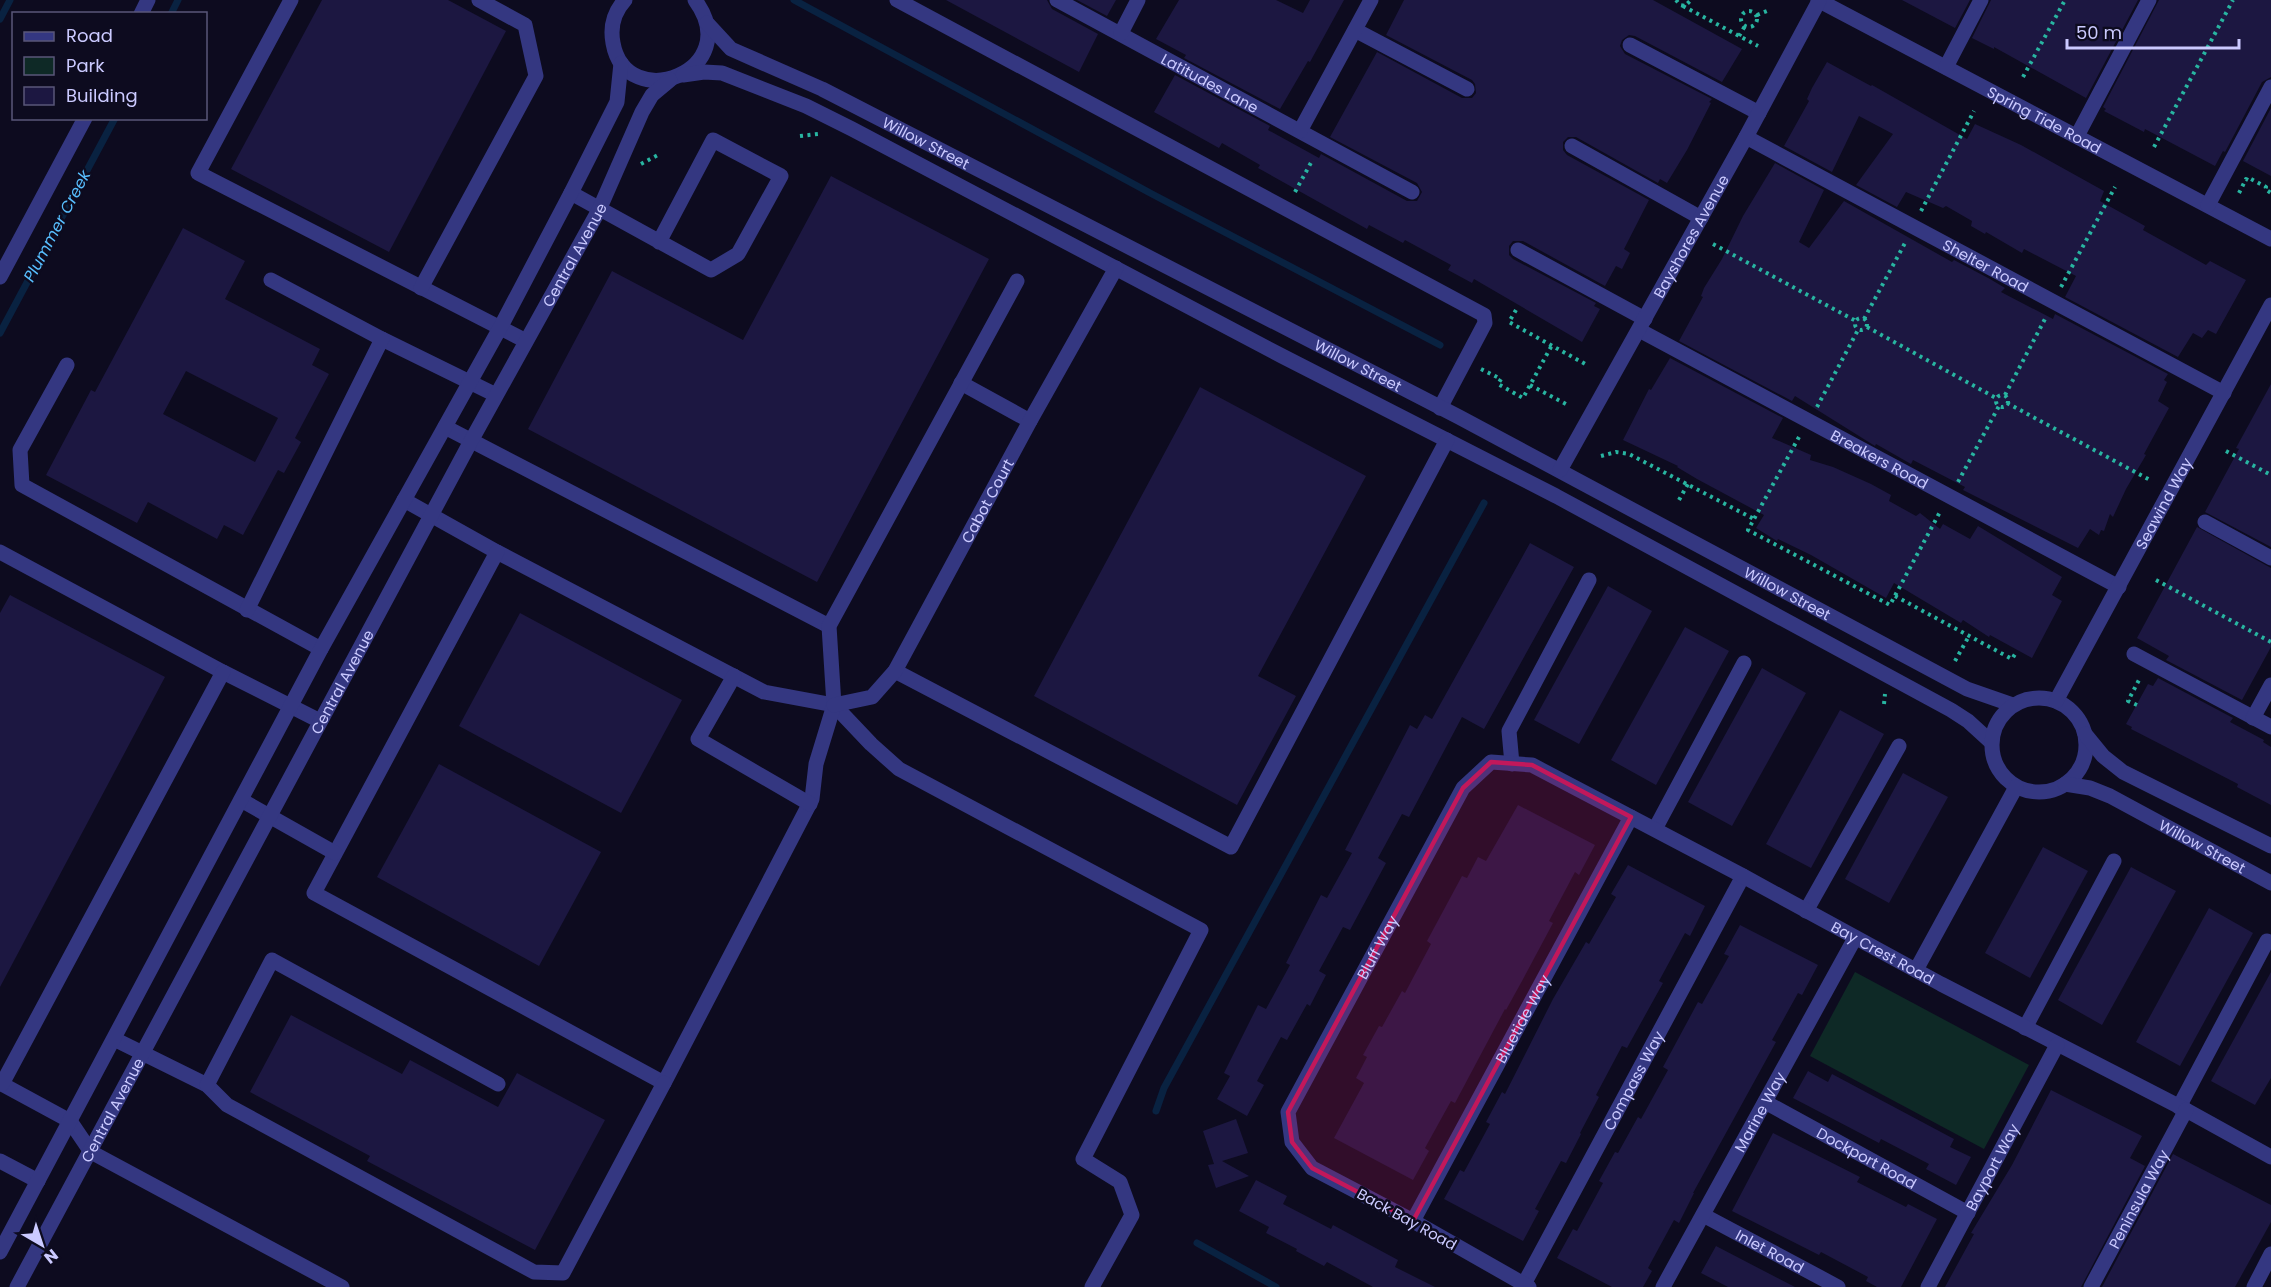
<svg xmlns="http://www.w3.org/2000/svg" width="2271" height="1287" font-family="Poppins,sans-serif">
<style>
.green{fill:#0e2926}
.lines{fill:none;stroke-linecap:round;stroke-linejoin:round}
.stream{stroke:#092241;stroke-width:7}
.building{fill:#1c1741;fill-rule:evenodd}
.path{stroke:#28b5a1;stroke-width:4;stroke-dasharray:3 4.5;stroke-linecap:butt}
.minor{stroke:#343781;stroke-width:15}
.marked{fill:#c2185b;fill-opacity:0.2;stroke:#c2185b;stroke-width:4.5;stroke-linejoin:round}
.labels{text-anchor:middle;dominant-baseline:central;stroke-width:5;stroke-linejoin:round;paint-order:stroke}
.street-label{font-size:15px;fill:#cbcaff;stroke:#0d0b1f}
.water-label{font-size:16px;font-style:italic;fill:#58bfff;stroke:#0d0b1f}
</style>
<rect width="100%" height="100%" fill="#0d0b1f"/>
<path class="green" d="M1855,972l174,93 -45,84 -174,-93z"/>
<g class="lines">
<g class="stream">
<path d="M794,0l358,194 288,151"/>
<path d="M171,14l7,-14"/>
<path d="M0,19l10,-19"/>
<path d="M0,333l115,-215"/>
<path d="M1156,1111l8,-23 320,-585"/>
<path d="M1197,1243l79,44"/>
</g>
</g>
<g class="building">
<path d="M322,0h126l58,31 -117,221 -158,-83z"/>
<path d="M946,0h101l5,9 46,25 -19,38z"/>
<path d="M1077,0h39l-9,16z"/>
<path d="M1179,0h97l27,13 7,-13h34l-34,62 -2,-1 -28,48 -96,-51 2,-3 -30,-16z"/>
<path d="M1404,0h249l89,49 -20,33 -87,-46 -6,-1 -7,5 -2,6 5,8 87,45 -3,3 2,1 -24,47 -20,33 -7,-4 -2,4 -82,-46h-8l-5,5v8l4,5 82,45 -25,49 6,4 -8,16 -6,-3 -11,20 -82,-45h-10l-4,5v9l4,4 83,44 -2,3 6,3 -18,33 -108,-63 -2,4 -24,-13 3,-5 -46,-25 -2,3 -34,-18 -2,4 -109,-61 2,-3 -38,-22 -3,5 -65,-36 21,-37 95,51 -2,4 51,28 2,-4 86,47h10l5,-9 -5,-9 -87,-46 47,-85 85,46h10l4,-5 -1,-9 -3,-4 -86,-45z"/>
<path d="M1902,0h68l-15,28z"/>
<path d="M1991,0h147l-52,98 -92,-51v2l-22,-11z"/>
<path d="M2159,0h112v77l-9,5 -37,70 -2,-1 -8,15 -70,-37 -1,3 -40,-21 2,-2 -3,-2z"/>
<path d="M1827,62l44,24 1,-1 95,54 8,-15 46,21 83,46 -4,10 45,25 -2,4 63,35 4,-4 36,19 -30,54 -8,-4 -6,8 -9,-5 -15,24 -113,-60 11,-21 -52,-27 -2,4 -36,-21 -1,2 -14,-8 1,-5 -26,-15 -3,2 -37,-16 -9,15 -41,-22 37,-51 -34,-18 -27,56 -48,-26 25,-45 -2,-2 5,-11z"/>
<path d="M2271,108v68l-28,-15z"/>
<path d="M1775,163l49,27 -25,52 10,6 35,-47 108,61 2,-2 36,19 15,9 -4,4 52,27 2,-5 113,60 -4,6 3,2 -9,19 11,7 -25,46 2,1 -20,34 -13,28 -3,-3 -6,17 -3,-1 -2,5 -9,-6 -12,19 -115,-58 2,-3 -52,-27 -2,4 -35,-20 -1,2 -80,-50 -3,5 -113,-60 24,-44 -2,-1 3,-8 18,-29 21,-43z"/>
<path d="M831,176l158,83 -172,323 -289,-153 84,-158 131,69z"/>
<path d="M183,228l62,33 -20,38 95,50 -8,16 17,9 -34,64 6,4 -17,31 -6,-3 -35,65 -19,-10 -7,14 -69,-37 -11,21 -91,-48 45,-85 4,2zM186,371l92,47 -23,44 -92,-48z"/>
<path d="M1670,358l113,60 -11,20 39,17 -1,5 23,7 38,17 20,11 -2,6 27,15 4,-3 20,16 3,-5 27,15 8,-13 84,51 -10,18 10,6 -30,57 -42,-23 -1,2 -26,-17 -2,3 -67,-40 -8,15 -75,-43 -33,-16 -1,2 -21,-13 8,-13 -67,-36 -20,-12 1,-1 -55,-26 26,-51 2,1z"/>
<path d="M2271,384v163l-66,-35 34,-63 -3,-1z"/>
<path d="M1200,387l166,89 -108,200 38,20 -59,109 -203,-109z"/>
<path d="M2197,527l74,41v79l-29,53 -76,-40 3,-4 -32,-18z"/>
<path d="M1530,543l44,24 -90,162 -22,-12 -53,100 -7,-3 -24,44 8,5 -36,67 -7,-3 -24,44 7,4 -16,31 -3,-2 -20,36 -6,-3 -24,44 7,4 -17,31 -30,-17 13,-23 -6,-3 34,-68 8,4 24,-44 -4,-2 35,-68 6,3 25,-45 -7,-3 65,-125 7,4 8,-14 7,4z"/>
<path d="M1608,586l44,25 -73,133 -45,-24z"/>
<path d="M10,595l155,82 -165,310v-374z"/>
<path d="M520,613l162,87 -61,113 -162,-87z"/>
<path d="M1685,627l44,24 -73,134 -45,-25z"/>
<path d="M1762,668l44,25 -74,133 -44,-24z"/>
<path d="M2158,678l75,40 -3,4 34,18 -1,2 8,5v58l-34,-18 1,-3 -107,-55 1,-2 -6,-3 22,-40 5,2z"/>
<path d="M1840,710l44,24 -73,134 -45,-24z"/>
<path d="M439,764l162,88 -62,114 -162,-89z"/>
<path d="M1903,773l45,24 -59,106 -44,-24z"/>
<path d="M1518,805l77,40 -16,30 -4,-3 -26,49 4,2 -31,58 -16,29 -1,-1 -50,94 -4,-2 -26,47 4,3 -16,29 -79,-42 30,-55 -8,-5 11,-21 -4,-2 16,-29 3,1 20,-36 3,2 26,-49 -4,-3 35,-65 5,2 11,-21 8,4z"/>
<path d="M2043,847l45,24 -58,107 -45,-25z"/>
<path d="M1628,865l77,41 -15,30 -5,-3 -26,48 4,2 -36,65 -5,-2 -26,49 3,2 -19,36 1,1 -15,29 -5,-2 -26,48 4,2 -16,30 -79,-42 16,-29 4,2 26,-48 -4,-2 16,-30 3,2 48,-95 33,-57 3,2 27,-47 -5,-3z"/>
<path d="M2131,867l45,24 -74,134 -44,-25z"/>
<path d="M2209,908l44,25 -73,133 -44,-24z"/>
<path d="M1740,925l78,40 -16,30 -4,-2 -26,47 4,2 -83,151h1l-15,30 -5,-3 -26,48 4,3 -9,16h-31l-55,-29 16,-29 4,2 26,-48 -4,-2 16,-29 3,1 20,-36 3,2 27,-49 -5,-3 35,-65 4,2 27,-48 -5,-2z"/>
<path d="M2271,972v106l-16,27 -44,-24z"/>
<path d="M291,1015l111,59 8,-14 88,47 19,-34 88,47 -70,130 -168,-89 3,-5 -120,-64z"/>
<path d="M1808,1071l20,11 4,-8 122,65 -4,8 21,10 -15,28 -30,-16 3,-5 -48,-25 -2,4 -86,-45z"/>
<path d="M2051,1090l91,46 -12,22 15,8 -64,121h-136l29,-53 -3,-1 41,-68z"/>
<path d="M1236,1119l12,34 -26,8 27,15 -33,12 -8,-23 6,-1 -11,-33z"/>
<path d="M1773,1133l87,44 -3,5 49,25 2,-3 29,15 -36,68h-24l-11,-6 2,-4 -47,-25 -2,3 -87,-44z"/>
<path d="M2173,1154l98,51v17l-36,65h-133z"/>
<path d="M1256,1180l31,16 -4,8 48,25 2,-4 65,35 -3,7 40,20h-62l-46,-25 -3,4 -28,-15 1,-2 -31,-16 3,-6 -30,-16z"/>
<path d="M1716,1246l48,25 31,16h-67l-27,-14z"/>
</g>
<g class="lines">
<g class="path">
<path d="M1676,0l4,5 5,1 6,-6"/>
<path d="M1683,6l75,40"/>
<circle cx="1749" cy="19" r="8"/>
<path d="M1757,15l10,-4"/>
<path d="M1739,36l6,-10"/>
<path d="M2023,77l42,-77"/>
<path d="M800,136l18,-2"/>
<path d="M2154,147l79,-147"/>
<path d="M641,164l17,-9"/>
<path d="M1295,192l18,-33"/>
<path d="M2239,193l7,-14 4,2 1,-2 15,8 -1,2 6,4"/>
<path d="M1921,211l53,-100"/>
<path d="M1713,244l143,77"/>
<path d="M2061,287l54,-100"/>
<path d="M1516,310l-7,12 78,43"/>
<circle cx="1861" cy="324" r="6"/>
<path d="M1864,319l41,-76"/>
<path d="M1867,327l129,71"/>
<path d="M1481,369l20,10 -3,5 25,14 29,-53"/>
<path d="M1530,385l36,19"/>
<path d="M2005,395l41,-78"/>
<circle cx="2002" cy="401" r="6"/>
<path d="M2007,403l143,77"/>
<path d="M1817,407l41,-77"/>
<path d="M1799,437l-51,93 142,75 51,-95"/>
<path d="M2226,451l45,24"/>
<path d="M1601,456l15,-4 13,2 125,65"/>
<path d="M1958,482l41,-76"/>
<path d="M1679,500l9,-16"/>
<path d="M2156,580l115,62"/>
<path d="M1895,596l117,63 5,-8"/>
<path d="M1955,661l14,-25"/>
<path d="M1884,704l1,-10"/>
<path d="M2137,705l-9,-4 12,-23"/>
</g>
<g class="minor">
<path d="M291,0l-93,173 328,168"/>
<path d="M625,0c-11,12 -15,27 -12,43 13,73 134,28 82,-43"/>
<path d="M897,0l587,315 1,8 -45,85"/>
<path id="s1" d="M1057,0l355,192"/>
<path id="s2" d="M1818,0l453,239"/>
<path d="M141,14l7,-14"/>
<path id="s3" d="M707,23l24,26 91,40 637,328 508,272 46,16"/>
<path d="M1355,30l112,59"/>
<path d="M1121,33l17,-33"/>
<path d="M1630,45l129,68"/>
<path d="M1946,67l35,-67"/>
<path d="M683,75l21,-3 18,1 84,33 46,23 430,227 274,140 395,214 17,11 23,21"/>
<path d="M1300,131l71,-131"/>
<path d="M2077,136l72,-136"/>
<path id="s4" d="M1746,137l478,256"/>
<path d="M1572,146l129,72"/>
<path d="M571,193l140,77 27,-16 43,-78 -68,-36 -54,102"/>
<path d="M2208,205l63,-118"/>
<path d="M1518,250l127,69"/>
<path d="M0,277l85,-159"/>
<path d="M421,288l115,-212 -11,-51 -46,-25"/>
<path id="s5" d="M1639,330l480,257"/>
<path d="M382,339l114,56"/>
<path d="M67,365l-47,85 2,35 299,164"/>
<path d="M961,383l69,38"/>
<path d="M445,427l384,199"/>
<path id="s6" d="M1560,470l186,-333 73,-136"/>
<path d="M404,500l93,52 267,140 70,13 37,39 28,25 302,161 -118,229 37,23 12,33 -40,72"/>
<path d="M2205,522l66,36"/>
<path d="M0,552l223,120 97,49"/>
<path d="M497,552l-183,341 350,190 148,-284 4,-35 18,-59 -5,-79 188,-345"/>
<path d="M247,610l135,-271 -111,-59"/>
<path d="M2134,654l137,73"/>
<path d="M895,671l336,176 216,-407"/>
<path d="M734,676l-36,63 112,65"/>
<circle cx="2039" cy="745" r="47"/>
<path id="s7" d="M2056,701l215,-396"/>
<path id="s8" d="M834,705l38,-8 23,-26 135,-250 86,-153"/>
<path d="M2253,718l18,-33"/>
<path d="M2085,734l18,22 20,16 148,74"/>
<path d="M1512,764l-3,-33 80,-151"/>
<path id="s9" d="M2065,784l25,4 20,8 161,87"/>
<path d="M241,800l94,53"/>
<path d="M1655,829l89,-166"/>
<path d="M1806,911l93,-165"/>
<path d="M1916,970l100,-183"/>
<path d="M2025,1028l89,-167"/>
<path d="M114,1039l93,46 20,20 307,167 29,1 101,-190"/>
<path d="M0,1083l70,38 21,31 251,135"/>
<path d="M2,1084l221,-412"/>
<path d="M207,1085l65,-125 226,124"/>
<path id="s10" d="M1765,1102l203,111"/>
<path d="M2179,1107l88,-166"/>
<path d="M0,1161l38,20"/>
<path id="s11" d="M1703,1215l135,72"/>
<path id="s12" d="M1413,1221l218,-404"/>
<path d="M0,1252l321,-603 179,-321 71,-135 46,-91 4,-39"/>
<path id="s13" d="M1524,1284l219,-408"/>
<path id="s14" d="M17,1287l454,-846 128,-231 43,-98 10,-17 18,-15"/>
<path id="s15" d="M1529,1287l-116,-66 -101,-53 -20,-26 -4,-30 175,-324 28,-26 41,3 211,111 198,108 245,126 85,47"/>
<path id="s16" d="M1663,1287l192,-349"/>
<path id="s17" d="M1928,1287l129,-242"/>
<path id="s18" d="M2091,1287l95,-177"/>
<path d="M2254,1287l17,-33"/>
</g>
</g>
<path class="marked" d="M1491,762l41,3 99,52 -218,404 -101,-53 -20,-26 -4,-30 175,-324z"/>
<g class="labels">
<g class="street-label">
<text stroke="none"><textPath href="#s1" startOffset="174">Latitudes Lane</textPath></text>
<text stroke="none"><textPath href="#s2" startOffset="256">Spring Tide Road</textPath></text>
<text stroke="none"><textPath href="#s3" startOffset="252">Willow Street</textPath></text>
<text stroke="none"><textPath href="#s6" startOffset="268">Bayshores Avenue</textPath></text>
<text stroke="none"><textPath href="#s14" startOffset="1173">Central Avenue</textPath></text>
<text stroke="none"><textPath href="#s4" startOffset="272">Shelter Road</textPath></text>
<text stroke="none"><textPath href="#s3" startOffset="738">Willow Street</textPath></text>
<text stroke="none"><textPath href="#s5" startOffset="273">Breakers Road</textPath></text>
<text stroke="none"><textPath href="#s8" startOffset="267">Cabot Court</textPath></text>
<text stroke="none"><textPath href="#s7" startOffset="225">Seawind Way</textPath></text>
<text stroke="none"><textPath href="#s3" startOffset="1224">Willow Street</textPath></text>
<text stroke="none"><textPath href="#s14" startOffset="687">Central Avenue</textPath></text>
<text stroke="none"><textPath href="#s9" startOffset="152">Willow Street</textPath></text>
<text stroke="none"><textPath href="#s15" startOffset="498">Bluff Way</textPath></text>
<text stroke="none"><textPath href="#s15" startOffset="1156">Bay Crest Road</textPath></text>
<text stroke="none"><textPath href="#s12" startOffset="230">Bluetide Way</textPath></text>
<text stroke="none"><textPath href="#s13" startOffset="231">Compass Way</textPath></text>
<text stroke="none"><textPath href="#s14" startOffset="201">Central Avenue</textPath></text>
<text stroke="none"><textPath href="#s16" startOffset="200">Marine Way</textPath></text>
<text stroke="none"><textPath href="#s10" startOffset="116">Dockport Road</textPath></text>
<text stroke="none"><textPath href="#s17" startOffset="136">Bayport Way</textPath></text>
<text stroke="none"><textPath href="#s18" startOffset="100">Peninsula Way</textPath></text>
<text transform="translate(1407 1219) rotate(29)">Back Bay Road</text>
<text stroke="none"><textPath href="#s11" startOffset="76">Inlet Road</textPath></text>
</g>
<g class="water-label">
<text transform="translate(57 226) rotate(-62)">Plummer Creek</text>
</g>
</g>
<rect x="12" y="12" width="195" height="108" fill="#0d0b1f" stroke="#595779" stroke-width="1.5"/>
<rect x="24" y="32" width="30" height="9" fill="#343781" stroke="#595779" stroke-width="1.5"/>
<text x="66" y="42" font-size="18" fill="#cbcaff">Road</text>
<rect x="24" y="57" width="30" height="18" fill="#0e2926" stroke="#595779" stroke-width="1.5"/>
<text x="66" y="72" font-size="18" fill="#cbcaff">Park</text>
<rect x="24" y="87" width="30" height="18" fill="#1c1741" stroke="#595779" stroke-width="1.5"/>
<text x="66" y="102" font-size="18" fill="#cbcaff">Building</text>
<g transform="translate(42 1245) rotate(141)" stroke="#0d0b1f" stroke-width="4.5" paint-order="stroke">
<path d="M0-4.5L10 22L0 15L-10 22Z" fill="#cbcaff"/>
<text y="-9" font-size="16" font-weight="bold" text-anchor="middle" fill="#cbcaff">N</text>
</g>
<path d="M2067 39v9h172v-9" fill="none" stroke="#cbcaff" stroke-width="3"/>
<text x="2076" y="39" font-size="18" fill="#cbcaff" stroke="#0d0b1f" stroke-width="4.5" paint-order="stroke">50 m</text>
</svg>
